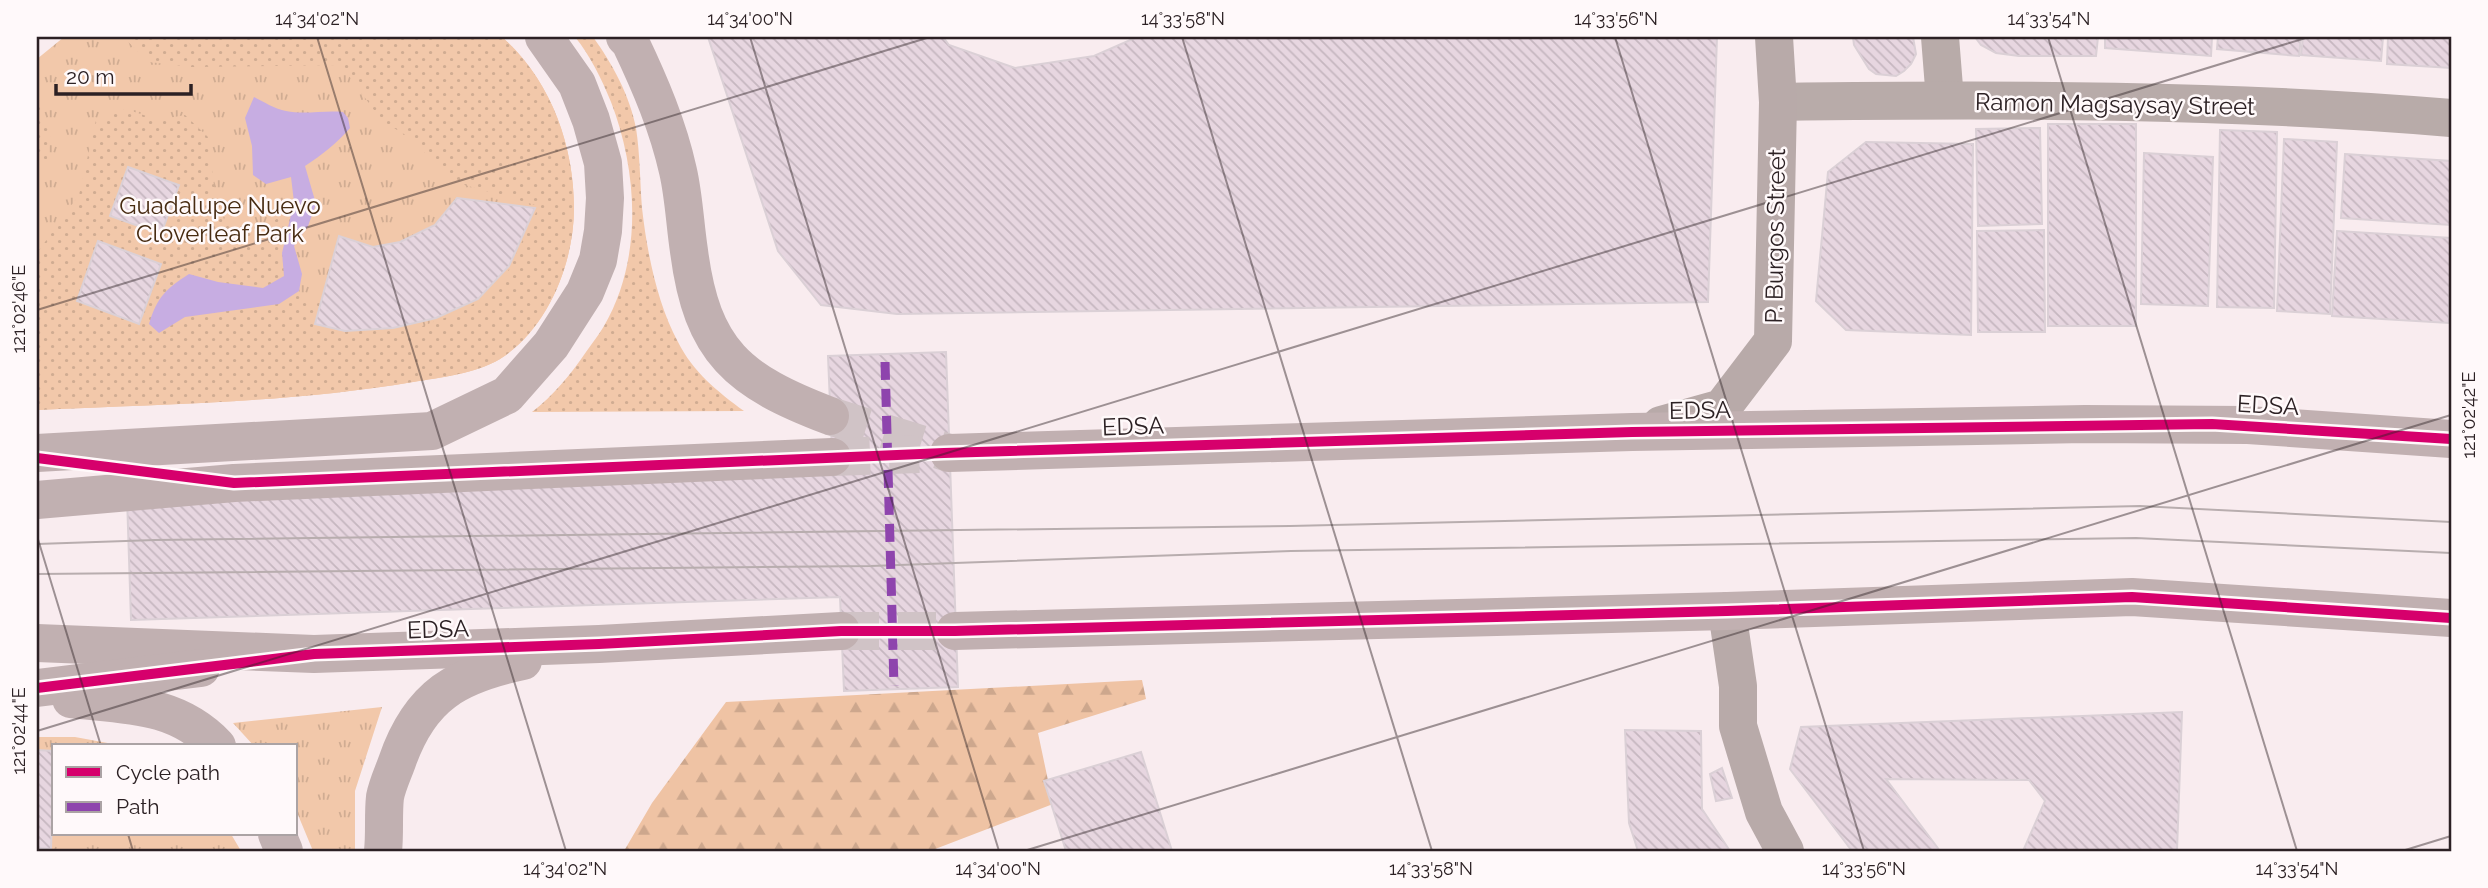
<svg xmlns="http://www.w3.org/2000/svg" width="2488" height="888" font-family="Raleway,sans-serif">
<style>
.grass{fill:url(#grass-tufts)}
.forest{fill:url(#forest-firs)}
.garden{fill:url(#garden-dots)}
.water{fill:#c7ade2}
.building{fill:url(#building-back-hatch);stroke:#dbd0d6;stroke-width:2}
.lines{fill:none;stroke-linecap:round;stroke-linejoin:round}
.highway-tunnel{stroke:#d0c3c6;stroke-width:38;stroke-dasharray:38 19;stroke-linecap:butt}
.street{stroke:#b8aba9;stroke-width:38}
.secondary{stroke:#b8aaa9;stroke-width:38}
.highway{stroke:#c1b0b1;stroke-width:38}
.tram{stroke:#b8adae;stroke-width:2}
.quiet{stroke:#8e44ad;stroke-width:9;stroke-dasharray:18 9;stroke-linecap:butt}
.cycleway-casing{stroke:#fff9fa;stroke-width:15}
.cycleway{stroke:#d6006c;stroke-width:10}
.ticks{fill:none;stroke:#2c2124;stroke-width:2;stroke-opacity:0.45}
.labels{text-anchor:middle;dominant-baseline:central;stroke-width:5;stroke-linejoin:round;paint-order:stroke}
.street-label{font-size:24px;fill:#2c2124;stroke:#fff9fa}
.park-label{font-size:24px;fill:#472b11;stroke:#fff9fa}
.neatline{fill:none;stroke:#2c2124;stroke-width:2.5}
.ticks-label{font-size:18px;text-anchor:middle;fill:#2c2124}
</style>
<defs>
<pattern id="grass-tufts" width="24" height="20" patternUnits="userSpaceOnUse" patternTransform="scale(1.75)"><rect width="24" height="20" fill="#f2c8aa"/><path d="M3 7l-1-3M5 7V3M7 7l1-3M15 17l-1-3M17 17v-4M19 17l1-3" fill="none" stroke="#d0ac92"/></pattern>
<pattern id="forest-firs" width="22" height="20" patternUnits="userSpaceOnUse" patternTransform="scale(1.75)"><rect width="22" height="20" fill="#efc3a4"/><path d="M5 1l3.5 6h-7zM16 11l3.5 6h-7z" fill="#cda78d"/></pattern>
<pattern id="garden-dots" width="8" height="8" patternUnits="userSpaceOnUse" patternTransform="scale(1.75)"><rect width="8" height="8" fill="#f2c8aa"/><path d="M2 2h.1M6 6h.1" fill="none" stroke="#d0ac92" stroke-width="1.8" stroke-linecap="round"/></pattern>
<pattern id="building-back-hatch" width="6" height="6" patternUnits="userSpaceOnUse" patternTransform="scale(1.75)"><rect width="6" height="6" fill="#e7d6e0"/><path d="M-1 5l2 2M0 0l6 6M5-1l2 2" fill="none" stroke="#c6b7c0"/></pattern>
</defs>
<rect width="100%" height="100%" fill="#f9ecef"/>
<g class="grass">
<path d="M64,37h438c48,42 72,107 72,171 0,55 -26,120 -74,151 -25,15 -59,18 -87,23 -124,21 -251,22 -376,28v-351z"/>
<path d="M382,707l-27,84v60h-42l-17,-41v-64h-42l-21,-23z"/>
<path d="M37,737h38l49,9h-70v88h177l10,17h-204z"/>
</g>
<path class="forest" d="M1142,680l4,19 -108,34 15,71 -123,47h-306l28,-48 74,-101z"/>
<g class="garden">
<path d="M123,37h379c48,42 72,108 72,171 0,55 -26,121 -74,151 -23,14 -61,19 -87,23 -124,21 -251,22 -376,28v-157l42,-58 17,-75 30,-11 32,11 27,-5 23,22 6,49 11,37 37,4 31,-17 1,36 8,28 -3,17 16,13 16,-10 38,18 -3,19 45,-1 42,-15 46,-25 40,-84 -85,-24 -45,-45 -27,-16 -41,-56 -149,2 -43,-5z"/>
<path d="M575,37h18c19,26 37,59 43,91 4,26 4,54 6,80 5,44 15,95 36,134 15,30 40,50 66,69l-212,1c21,-16 39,-38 54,-60 6,-9 13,-17 18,-26 39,-67 34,-154 7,-224 -9,-22 -21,-47 -36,-65z"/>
<path d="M37,101l14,34 -4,25 -10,-1z"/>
</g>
<path class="water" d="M254,97c10,5 21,12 32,14 19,4 38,-1 57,1l5,6 2,10c-13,15 -28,27 -45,38l11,38 -8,22 -14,20 8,28 -3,17 -20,13 -94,13 -26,16 -10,-9c8,-27 17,-35 40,-50l29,8 45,6 21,-12 -2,-23 12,-51 -3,-25 -25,7 -13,-9 -1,-29 -7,-28z"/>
<g class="building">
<path d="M708,37h235l6,8 66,23 79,-12 43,-19h580l-9,265 -811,12 -76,-9 -43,-54z"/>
<path d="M1853,37h60l3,17 -5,10 -7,7 -8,5 -20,-2 -7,-5 -15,-24z"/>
<path d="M1975,37h123l-2,19h-77l-23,-3 -15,-8z"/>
<path d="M2105,37h107l-1,19 -106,-8z"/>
<path d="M2218,37h83l-2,19 -82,-7z"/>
<path d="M2303,37h80l-2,24 -80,-6z"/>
<path d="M2388,37h63v31l-64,-4z"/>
<rect x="2048" y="124" width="88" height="202"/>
<path d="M2040,128l2,96 -64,2 -2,-97z"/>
<path d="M2220,130l57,2 -3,176 -57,-1z"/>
<path d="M2284,139l53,3 -7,172 -53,-3z"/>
<path d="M1866,142l107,2 -2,191 -125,-5 -30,-29 12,-129z"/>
<path d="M2144,153l69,4 -5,149 -67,-2z"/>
<path d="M2345,154l106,7v64l-110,-7z"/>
<path d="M128,167l51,18 -18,49 -51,-18z"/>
<path d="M457,198l78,10 -26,58 -31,33 -42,19 -43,10 -48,3 -30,-7 24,-88 34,11 27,-5 35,-17z"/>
<path d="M2044,230l1,102h-67l-1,-101z"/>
<path d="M2337,231l114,7 -2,85 -117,-7z"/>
<path d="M98,241l63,23 -22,60 -62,-23z"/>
<path d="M946,352l12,335 -114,4 -4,-94 -709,23 -4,-123 706,-23 -5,-118z"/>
<path d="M2182,712l-5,139h-154l22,-50 -16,-21 -143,-1 54,72h-88l-62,-82 11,-42z"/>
<path d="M1625,730l76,1 1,78 28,42h-92l-9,-28z"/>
<path d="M37,750l17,1 -3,98 -14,-1z"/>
<path d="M1141,752l31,99h-106l-22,-70z"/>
<path d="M1722,768l10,30 -16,3 -6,-27z"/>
</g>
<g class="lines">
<g class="highway-tunnel">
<path d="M830,416l119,37"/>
<path d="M832,457l87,-3"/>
<path d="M841,631h114"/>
</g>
<g class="street">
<path d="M1940,37l5,63"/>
<path d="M1778,102c223,-3 451,-3 673,16"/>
</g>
<g class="secondary">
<path d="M1661,425l61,-17 51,-67 5,-239 -4,-65"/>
<path d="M1727,611l11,75v40l26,86 21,39"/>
</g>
<g class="highway">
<path d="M625,37l5,5c20,42 38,84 48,129 6,26 7,54 11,80 13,101 49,130 141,165"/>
<path d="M37,453l395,-22 75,-36 44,-50 34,-53 13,-32 5,-29 2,-33 -2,-35 -12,-43 -14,-36 -33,-47"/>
<path d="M949,453l683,-21 453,-8 163,1 203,14"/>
<path d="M37,500l197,-17 598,-26"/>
<path d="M955,631l772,-20 405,-14 319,21"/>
<path d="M37,643l277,11 285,-10 242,-13"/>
<path d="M37,688l164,-20"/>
<path d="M71,699c55,6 105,4 146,47"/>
<path d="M277,834l7,17"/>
<path d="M383,851c2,-18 0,-36 2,-54 2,-11 8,-24 12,-35 23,-67 60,-87 126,-101"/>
</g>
<g class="tram">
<path d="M37,544l118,-4 1135,-14 850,-20 311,16"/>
<path d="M37,574l834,-8 420,-15 845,-13 315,15"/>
</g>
<path class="quiet" d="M885,362l9,324"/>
<defs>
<g id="cycleway">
<path d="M37,458l197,25 710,-30 688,-21 580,-8 239,15"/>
<path d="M37,688l277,-34 285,-10 242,-13h114l772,-20 405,-14 319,21"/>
</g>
</defs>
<use href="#cycleway" class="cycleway-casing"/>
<use href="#cycleway" class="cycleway"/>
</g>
<path class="ticks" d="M317,37l249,814M750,37l249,814M1182,37l250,814M1615,37l249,814M2048,37l249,814M37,310l893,-273M37,536l64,210M37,731l2272,-694M128,834l5,17M1024,851l1427,-436M2402,851l49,-15"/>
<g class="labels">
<g class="street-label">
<text transform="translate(2115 104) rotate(1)">Ramon Magsaysay Street</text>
<text transform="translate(1775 236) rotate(-89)">P. Burgos Street</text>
<text transform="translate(2268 405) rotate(3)">EDSA</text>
<text transform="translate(1700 410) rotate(-1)">EDSA</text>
<text transform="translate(1133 426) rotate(-2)">EDSA</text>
<text transform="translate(438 629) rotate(-2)">EDSA</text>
</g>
<g class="park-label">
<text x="220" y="205">Guadalupe Nuevo<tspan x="220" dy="28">Cloverleaf Park</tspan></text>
</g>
</g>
<rect width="2488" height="888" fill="none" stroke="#fff9fa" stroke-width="77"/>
<rect x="52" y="744" width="245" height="91" fill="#fff9fa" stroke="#aba3a4" stroke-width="2"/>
<rect x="66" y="767" width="35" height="10" fill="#d6006c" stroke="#aba3a4" stroke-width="2"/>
<text x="116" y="780" font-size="21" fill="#2c2124">Cycle path</text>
<rect x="66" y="802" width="35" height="10" fill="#8e44ad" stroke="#aba3a4" stroke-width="2"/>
<text x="116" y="814" font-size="21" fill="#2c2124">Path</text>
<path d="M56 84v10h135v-10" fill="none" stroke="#2c2124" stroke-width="3.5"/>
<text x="66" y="84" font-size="21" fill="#2c2124" stroke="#fff9fa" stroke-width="5" paint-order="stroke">20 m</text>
<rect x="38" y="38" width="2412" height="812" class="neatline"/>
<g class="ticks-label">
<text x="317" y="25">14°34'02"N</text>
<text x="750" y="25">14°34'00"N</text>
<text x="1183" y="25">14°33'58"N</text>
<text x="1616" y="25">14°33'56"N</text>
<text x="2049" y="25">14°33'54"N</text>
<text transform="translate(19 309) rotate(-90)" y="6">121°02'46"E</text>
<text transform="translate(2469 415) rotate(-90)" y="6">121°02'42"E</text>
<text transform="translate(19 731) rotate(-90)" y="6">121°02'44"E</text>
<text x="565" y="875">14°34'02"N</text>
<text x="998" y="875">14°34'00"N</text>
<text x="1431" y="875">14°33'58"N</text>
<text x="1864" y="875">14°33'56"N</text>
<text x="2297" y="875">14°33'54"N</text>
</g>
</svg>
